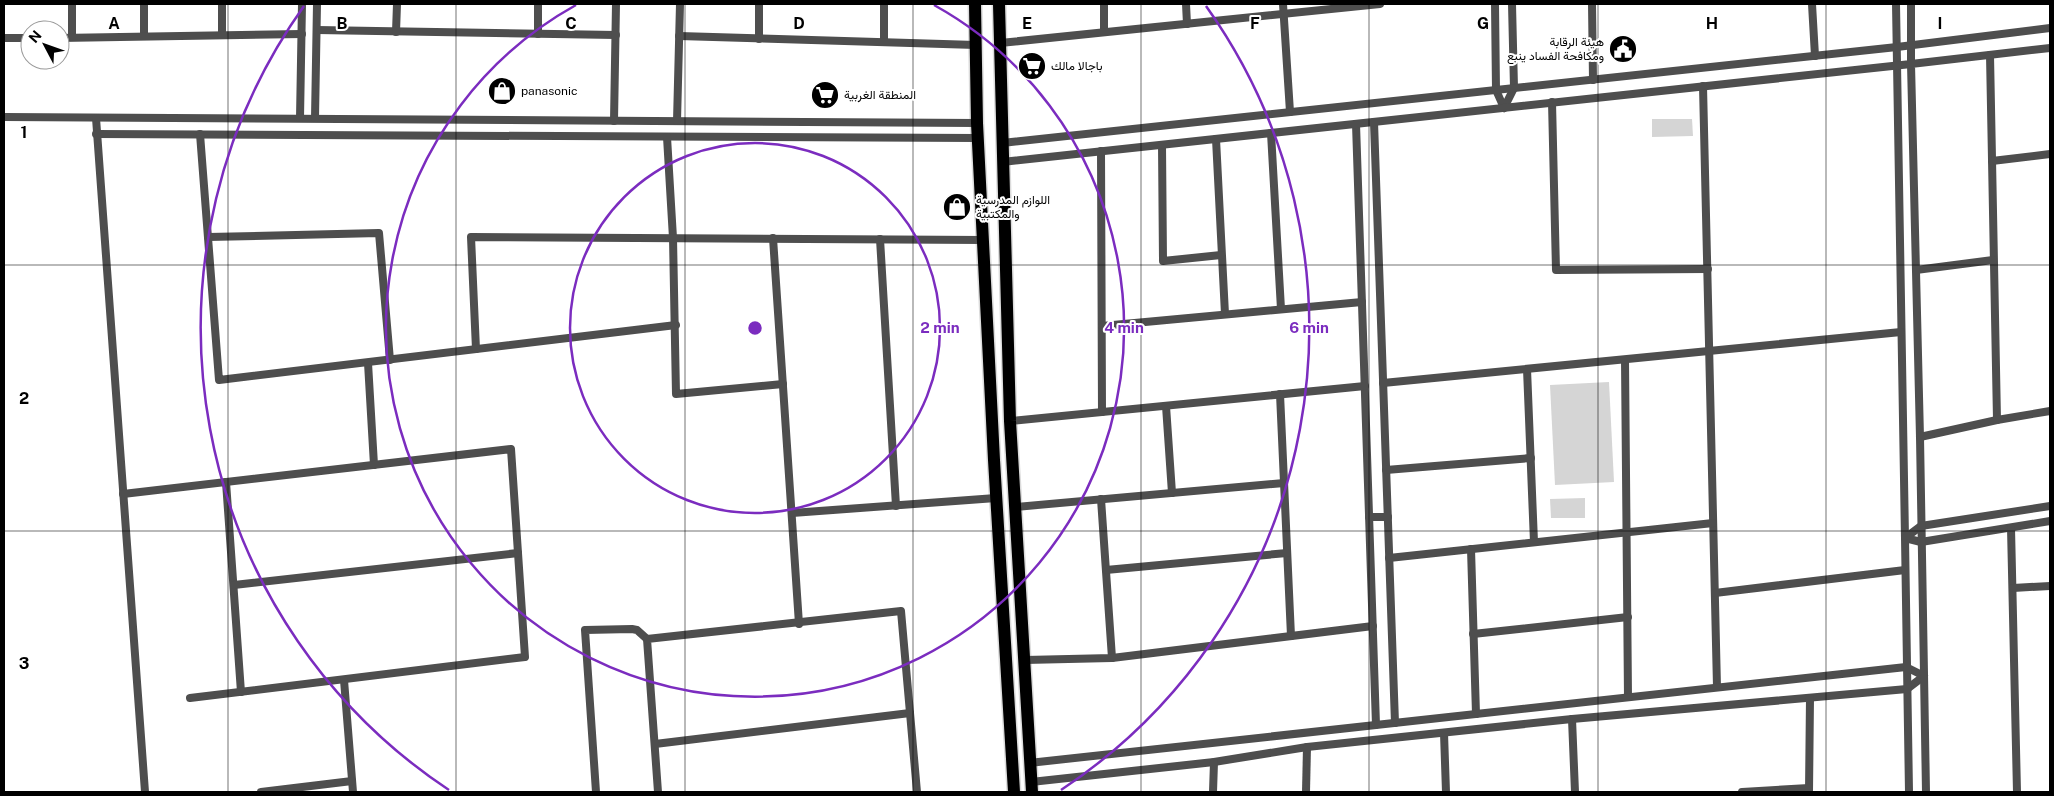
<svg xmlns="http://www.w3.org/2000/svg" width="2054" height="796" font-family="'Public Sans',Vazirmatn,sans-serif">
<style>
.green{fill:#d5d5d5}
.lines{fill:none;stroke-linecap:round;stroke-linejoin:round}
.primary-casing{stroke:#dbdbdb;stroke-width:15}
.street{stroke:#4e4e4e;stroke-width:8}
.primary{stroke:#000;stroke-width:12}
.grid{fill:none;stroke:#000;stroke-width:1;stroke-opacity:0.55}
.ring{fill:none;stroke:#7b2cbf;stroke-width:2.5}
.labels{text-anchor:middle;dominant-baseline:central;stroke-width:4;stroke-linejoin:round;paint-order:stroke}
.poi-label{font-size:12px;fill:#000;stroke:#fff;text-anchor:start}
.grid-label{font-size:16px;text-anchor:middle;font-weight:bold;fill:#000;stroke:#fff;stroke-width:4;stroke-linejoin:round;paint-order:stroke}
.centre{fill:#7b2cbf;stroke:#fff;stroke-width:2.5}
.ring-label{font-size:15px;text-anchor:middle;font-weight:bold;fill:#7b2cbf;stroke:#fff;stroke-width:4;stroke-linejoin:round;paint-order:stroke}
</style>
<rect width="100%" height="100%" fill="#fff"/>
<g class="green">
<path d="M1652,119h40l1,17 -41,1z"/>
<path d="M1609,382l5,100 -59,3 -5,-100z"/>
<path d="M1585,498v20h-34l-1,-19z"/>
</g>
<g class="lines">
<defs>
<g id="primary">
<path d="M975,4l2,119 17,337 20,332"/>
<path d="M999,4l11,417 22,371"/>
</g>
</defs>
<use href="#primary" class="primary-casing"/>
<g class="street">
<path d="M222,4v31"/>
<path d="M884,4v38"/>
<path d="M1104,4v28"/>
<path d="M1186,4l1,20"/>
<path d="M1283,4l7,108"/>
<path d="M1495,4l1,86 8,18"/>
<path d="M1592,4l1,76"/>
<path d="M1812,4l3,52"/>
<path d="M1896,4l9,534 16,4 129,-21"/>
<path d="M317,30l299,5"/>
<path d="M396,32l1,-28"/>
<path d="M538,34v-30"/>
<path d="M144,36v-32"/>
<path d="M679,36l297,9"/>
<path d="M72,37v-33"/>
<path d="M4,38h26"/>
<path d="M60,38l242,-4"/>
<path d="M759,39v-35"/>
<path d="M1000,43l380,-39"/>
<path d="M1990,55l7,365"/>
<path d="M1703,86l14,601"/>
<path d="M1552,102l4,168 152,-1"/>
<path d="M1504,108l10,-20 -2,-84"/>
<path d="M4,117l973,6"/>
<path d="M96,118l49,674"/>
<path d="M300,118l2,-114"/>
<path d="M315,118l2,-114"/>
<path d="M614,121l2,-117"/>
<path d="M677,121l3,-117"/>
<path d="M1374,122l21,601"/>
<path d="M1356,124l20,601"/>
<path d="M1271,133l10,176"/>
<path d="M96,134l882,4"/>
<path d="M200,134l19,246 457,-55"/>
<path d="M667,137l6,101 3,156 107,-10"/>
<path d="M1216,139l9,175"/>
<path d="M1002,143l895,-96 153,-19"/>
<path d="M1162,145l1,116 58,-6"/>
<path d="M1101,151l1,261"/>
<path d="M1992,161l58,-7"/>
<path d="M1002,162l909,-98v-60"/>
<path d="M208,237l171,-4 11,127"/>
<path d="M773,238l26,386"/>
<path d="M880,239l16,267"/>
<path d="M1916,270l77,-10"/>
<path d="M1102,326l260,-24"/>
<path d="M476,349l-5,-112 513,3"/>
<path d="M1625,360l3,337"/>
<path d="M368,363l6,102"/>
<path d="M1527,369l7,173"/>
<path d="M1383,383l518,-51"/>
<path d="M1280,394l11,242"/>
<path d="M1166,406l6,87"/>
<path d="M1010,421l355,-35"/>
<path d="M1920,437l77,-17 53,-9"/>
<path d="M1386,470l145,-12"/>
<path d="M226,482l15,210"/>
<path d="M123,494l388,-45 14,208 -335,41"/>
<path d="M1101,499l11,159"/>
<path d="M1015,507l269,-24"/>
<path d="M792,513l204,-15"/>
<path d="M1369,517h19"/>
<path d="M2011,528l6,264"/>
<path d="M1471,549l5,165"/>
<path d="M1389,558l324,-35"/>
<path d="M1106,570l181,-17"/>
<path d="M234,585l284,-32"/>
<path d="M2013,588l37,-2"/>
<path d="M1715,593l190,-23"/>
<path d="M1473,634l155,-17"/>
<path d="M1025,660l87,-2 261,-32"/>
<path d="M344,680l9,112"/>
<path d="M1572,719l3,73"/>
<path d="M1444,733l2,59"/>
<path d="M655,744l255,-31"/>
<path d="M1029,763l877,-96 18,9 -17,13 -335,30 -265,28 -93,15 -183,20"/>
<path d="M261,792l91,-11"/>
<path d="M596,792l-11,-162 47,-1 5,1 10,9"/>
<path d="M658,792l-11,-153 254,-28 16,181"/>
<path d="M1213,792l1,-30"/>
<path d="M1306,792l1,-45"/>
<path d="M1742,792l67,-4"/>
<path d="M1809,792l1,-94"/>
<path d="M1909,792l-4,-254 16,-12 129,-20"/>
<path d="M1926,792l-6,-355 -9,-373 139,-16"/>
</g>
<use href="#primary" class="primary"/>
</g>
<path class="grid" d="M228,4v788M456,4v788M685,4v788M913,4v788M1141,4v788M1369,4v788M1598,4v788M1826,4v788M4,265h2046M4,531h2046"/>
<g class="ring">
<circle cx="755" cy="328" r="185"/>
<path d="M934 5A369 369 0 1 1 576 5"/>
<path d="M449 790A554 554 0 0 1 304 6M1206 6A554 554 0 0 1 1061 790"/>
</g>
<defs>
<symbol id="civic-disc" viewBox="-11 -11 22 22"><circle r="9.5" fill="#000" stroke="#fff"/><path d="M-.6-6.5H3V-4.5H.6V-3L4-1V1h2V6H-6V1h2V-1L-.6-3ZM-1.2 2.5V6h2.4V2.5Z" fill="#fff"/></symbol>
<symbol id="supermarket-disc" viewBox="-11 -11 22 22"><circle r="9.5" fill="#000" stroke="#fff"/><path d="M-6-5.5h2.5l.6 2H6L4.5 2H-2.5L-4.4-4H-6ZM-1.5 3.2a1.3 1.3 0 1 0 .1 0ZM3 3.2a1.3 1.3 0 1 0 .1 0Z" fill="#fff"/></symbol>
<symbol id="shop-disc" viewBox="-11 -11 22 22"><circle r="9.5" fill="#000" stroke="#fff"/><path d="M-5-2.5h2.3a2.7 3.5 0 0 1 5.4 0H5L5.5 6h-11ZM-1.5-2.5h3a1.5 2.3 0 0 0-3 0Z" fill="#fff"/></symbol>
</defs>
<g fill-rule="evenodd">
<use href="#civic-disc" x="1607" y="33" width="32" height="32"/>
<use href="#supermarket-disc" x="1016" y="50" width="32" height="32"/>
<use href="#shop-disc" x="486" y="75" width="32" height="32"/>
<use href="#supermarket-disc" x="809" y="79" width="32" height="32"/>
<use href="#shop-disc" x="941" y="191" width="32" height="32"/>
</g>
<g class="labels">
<g class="poi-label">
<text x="1604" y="42" text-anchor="end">هيئة الرقابة<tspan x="1604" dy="14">ومكافحة الفساد ينبع</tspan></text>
<text x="1051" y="66">باجالا مالك</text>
<text x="521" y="91">panasonic</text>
<text x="844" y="95">المنطقة الغربية</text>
<text x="976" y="200">اللوازم المدرسية<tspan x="976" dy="14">والمكتبية</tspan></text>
</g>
</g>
<g class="grid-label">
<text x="114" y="29">A</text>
<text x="342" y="29">B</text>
<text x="571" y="29">C</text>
<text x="799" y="29">D</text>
<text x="1027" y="29">E</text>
<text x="1255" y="29">F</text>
<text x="1483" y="29">G</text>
<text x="1712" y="29">H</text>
<text x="1940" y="29">I</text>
<text x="24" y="138">1</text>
<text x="24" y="404">2</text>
<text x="24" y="669">3</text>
</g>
<circle cx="755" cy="328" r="8" class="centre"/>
<g class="ring-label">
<text x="940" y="333">2 min</text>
<text x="1124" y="333">4 min</text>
<text x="1309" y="333">6 min</text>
</g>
<rect width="2054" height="796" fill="none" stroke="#000000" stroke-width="10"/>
<g transform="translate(45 45) rotate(311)"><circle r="24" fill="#ffffff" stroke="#999999"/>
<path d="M0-4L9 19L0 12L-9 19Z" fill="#000000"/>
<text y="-8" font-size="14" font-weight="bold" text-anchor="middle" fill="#000000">N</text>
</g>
</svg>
